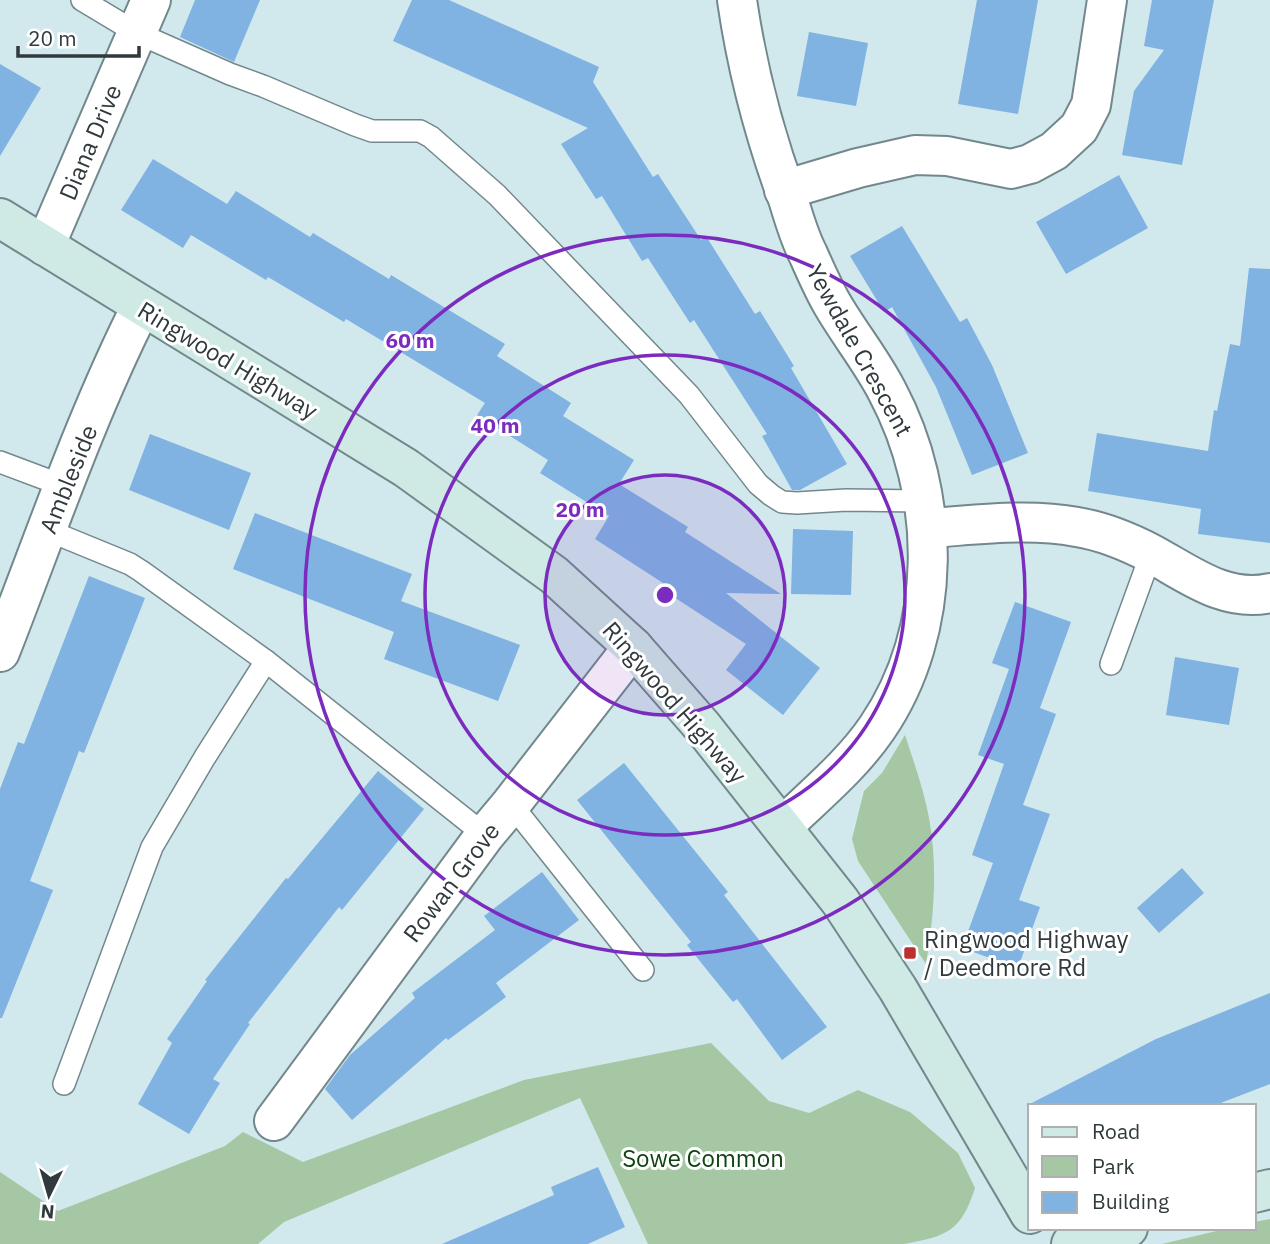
<svg xmlns="http://www.w3.org/2000/svg" width="1270" height="1244" font-family="'IBM Plex Sans',sans-serif">
<style>
.green{fill:#a5c7a3}
.building{fill:#80b2e2}
.lines{fill:none;stroke-linecap:round;stroke-linejoin:round}
.lane-casing{stroke:#72888c;stroke-width:24}
.street-casing{stroke:#72888c;stroke-width:42}
.secondary-casing{stroke:#72888c;stroke-width:42}
.lane{stroke:#fff;stroke-width:21}
.street{stroke:#fff;stroke-width:38}
.secondary{stroke:#cfeae4;stroke-width:38}
.ring{fill:none;stroke:#7b2cbf;stroke-width:3.5}
.poi-dot{fill:#be2f30;stroke:#fff;stroke-width:2.5}
.labels{text-anchor:middle;dominant-baseline:central;stroke-width:6;stroke-linejoin:round;paint-order:stroke}
.street-label{font-size:24px;fill:#30393b;stroke:#fff}
.poi-label{font-size:24px;fill:#30393b;stroke:#fff;text-anchor:start}
.park-label{font-size:24px;fill:#104212;stroke:#fff}
.centre{fill:#7b2cbf;stroke:#fff;stroke-width:3.5}
.ring-label{font-size:21px;text-anchor:middle;font-weight:bold;fill:#7b2cbf;stroke:#fff;stroke-width:6;stroke-linejoin:round;paint-order:stroke}
</style>
<rect width="100%" height="100%" fill="#d1e8ed"/>
<g class="green">
<path d="M905,735c9,28 19,55 24,83 9,49 5,98 -3,146l-68,-103 -6,-22 12,-48 18,-18z"/>
<path d="M711,1043l58,58 40,12 49,-23 52,22 48,41 17,35c-14,43 -27,48 -71,56h-256l-68,-146 -296,124 -26,22h-258v-72l58,39 167,-65 18,-14 60,30 221,-82z"/>
<path d="M1270,1219v25h-108l67,-16h25v-6z"/>
</g>
<g class="building">
<path d="M195,0h65l-26,62 -54,-25z"/>
<path d="M412,0h37l150,67 -6,15 60,95 5,-3 43,66 5,-4 49,78 5,-3 34,55 -3,2 56,96 -47,26h-8l-30,-54 5,-2 -73,-114 -4,3 -42,-65 -6,3 -40,-65 -6,3 -35,-55 27,-16 -195,-87z"/>
<path d="M977,0h61l-20,114 -60,-10z"/>
<path d="M1152,0h62l-32,165 -60,-10 12,-64 30,-41 -20,-4z"/>
<path d="M809,32l59,11 -12,63 -59,-10z"/>
<path d="M0,64l41,24 -41,68z"/>
<path d="M153,159l74,45 9,-13 74,46 3,-4 76,46 2,-4 114,69 -8,12 74,47 -8,13 71,44 -15,24 69,43 -3,5 96,62 -55,-1 94,75 -37,47 -57,-45 20,-26 -86,-56 3,-5 -68,-44 14,-23 -69,-43 8,-13 -71,-45 8,-12 -139,-84 -2,3 -76,-45 -2,3 -75,-45 -8,13 -62,-38z"/>
<path d="M1119,175l29,53 -82,46 -30,-52z"/>
<path d="M902,226l58,96 7,-4 25,47 36,88 -56,22 -36,-88 -44,-80 -8,5 -34,-56z"/>
<path d="M1249,268l21,1v274l-72,-9 3,-25 -113,-18 9,-58 111,18 6,-41 3,1 13,-67 10,2z"/>
<path d="M150,434l101,39 -22,57 -100,-40z"/>
<path d="M255,513l157,61 -11,27 119,44 -22,56 -114,-42 10,-27 -161,-63z"/>
<path d="M793,529l60,2 -2,64 -60,-1z"/>
<path d="M89,576l56,22 -61,155 -5,-2 -49,130 23,9 -51,128h-2v-229l18,-47 6,2z"/>
<path d="M1015,602l56,20 -31,86 16,6 -33,91 27,9 -31,86 21,7 -22,61 -56,-20 31,-85 -21,-8 32,-91 -26,-9 31,-86 -17,-6z"/>
<path d="M1175,657l64,11 -10,57 -63,-10z"/>
<path d="M624,763l104,129 -4,3 103,132 -45,33 -45,-61 -4,3 -22,-27 -24,-30 4,-3 -114,-142z"/>
<path d="M378,771l46,38 -82,101 -3,-3 -91,116 2,1 -37,55 7,4 -31,51 -51,-30 34,-61 -5,-4 40,-58 -2,-1 81,-102 2,1z"/>
<path d="M1182,868l22,25 -45,40 -22,-25z"/>
<path d="M542,872l37,48 -83,63 10,14 -58,43 -2,-2 -94,82 -27,-31 25,-34 65,-57 -3,-5 83,-63 -11,-14z"/>
<path d="M1270,993v91l-57,22h-187l130,-67z"/>
<path d="M598,1167l27,60 -37,17h-146l112,-49 -3,-8z"/>
</g>
<g class="lines">
<defs>
<g id="lane">
<path d="M82,0l55,33 93,41 33,12 92,39 17,6h48l11,6 66,58 192,200 69,89 13,11 11,7 15,1 49,-3 77,1"/>
<path d="M0,462l64,24"/>
<path d="M47,530l83,34 11,7 125,90 219,174"/>
<path d="M1111,664l40,-110"/>
<path d="M511,804l132,166"/>
<path d="M64,1084l88,-237 53,-90 61,-96"/>
</g>
<g id="street">
<path d="M737,0c10,69 27,134 51,199 6,19 11,38 20,55 7,16 14,32 23,48 17,30 40,58 56,89 55,103 57,239 -10,337 -26,38 -63,68 -95,99"/>
<path d="M784,190l74,-22 57,-13 32,1 64,13 19,-5 24,-13 25,-23 12,-23 16,-105"/>
<path d="M45,246l106,-246"/>
<path d="M928,528c49,-3 100,-10 149,-1 25,4 52,15 75,27 37,20 73,49 118,39"/>
<path d="M0,652c45,-115 85,-234 141,-345"/>
<path d="M274,1121l211,-286 26,-31 122,-157"/>
</g>
<g id="secondary">
<path d="M0,218l406,250 148,107 79,72 69,79 138,175 58,88 132,225"/>
<path d="M1254,1193l16,-4"/>
<path d="M1071,1244l57,-16"/>
</g>
</defs>
<use href="#lane" class="lane-casing"/>
<use href="#street" class="street-casing"/>
<use href="#secondary" class="secondary-casing"/>
<use href="#lane" class="lane"/>
<use href="#street" class="street"/>
<use href="#secondary" class="secondary"/>
</g>
<circle cx="665" cy="595" r="120" fill="#7b2cbf" fill-opacity=".12"/>
<g class="ring">
<circle cx="665" cy="595" r="120"/>
<circle cx="665" cy="595" r="240"/>
<circle cx="665" cy="595" r="360"/>
</g>
<rect class="poi-dot" x="903" y="946" width="14" height="14" rx="3.5"/>
<g class="labels">
<g class="street-label">
<text transform="translate(90 142) rotate(-67)">Diana Drive</text>
<text transform="translate(860 350) rotate(61)">Yewdale Crescent</text>
<text transform="translate(228 360) rotate(31)">Ringwood Highway</text>
<text transform="translate(68 479) rotate(-68)">Ambleside</text>
<text transform="translate(675 702) rotate(49)">Ringwood Highway</text>
<text transform="translate(451 882) rotate(-53)">Rowan Grove</text>
</g>
<g class="poi-label">
<text x="924" y="939">Ringwood Highway<tspan x="924" dy="28">/ Deedmore Rd</tspan></text>
</g>
<g class="park-label">
<text x="703" y="1158">Sowe Common</text>
</g>
</g>
<circle cx="665" cy="595" r="10" class="centre"/>
<g class="ring-label">
<text x="410" y="348">60 m</text>
<text x="495" y="433">40 m</text>
<text x="580" y="517">20 m</text>
</g>
<rect x="1028" y="1104" width="228" height="126" fill="#ffffff" stroke="#acb0b1" stroke-width="2"/>
<rect x="1042" y="1127" width="35" height="10" fill="#cfeae4" stroke="#acb0b1" stroke-width="2"/>
<text x="1092" y="1139" font-size="21" fill="#30393b">Road</text>
<rect x="1042" y="1156" width="35" height="21" fill="#a5c7a3" stroke="#acb0b1" stroke-width="2"/>
<text x="1092" y="1174" font-size="21" fill="#30393b">Park</text>
<rect x="1042" y="1192" width="35" height="21" fill="#80b2e2" stroke="#acb0b1" stroke-width="2"/>
<text x="1092" y="1209" font-size="21" fill="#30393b">Building</text>
<g transform="translate(49 1195) rotate(185)" stroke="#ffffff" stroke-width="5" paint-order="stroke">
<path d="M0-5L12 26L0 18L-12 26Z" fill="#30393b"/>
<text y="-10" font-size="19" font-weight="bold" text-anchor="middle" fill="#30393b">N</text>
</g>
<path d="M18 46v10h121v-10" fill="none" stroke="#30393b" stroke-width="3.5"/>
<text x="28" y="46" font-size="21" fill="#30393b" stroke="#ffffff" stroke-width="5" paint-order="stroke">20 m</text>
</svg>
